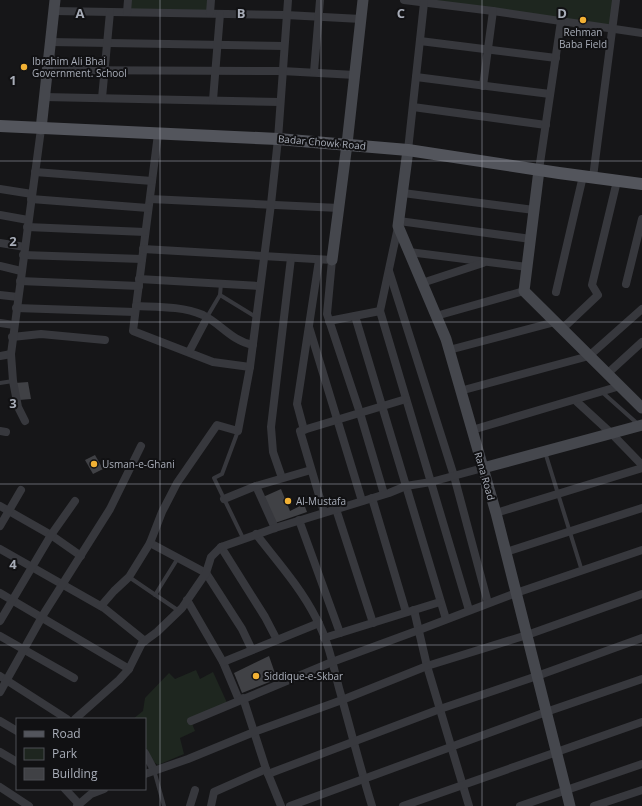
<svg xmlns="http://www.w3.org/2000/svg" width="642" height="806" font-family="'Open Sans',sans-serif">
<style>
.green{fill:#1e261f}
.building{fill:#404145}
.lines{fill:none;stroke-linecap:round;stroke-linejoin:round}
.lane{stroke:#37383d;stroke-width:4}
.street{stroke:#37383d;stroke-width:8}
.secondary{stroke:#45474d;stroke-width:11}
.primary{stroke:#53555c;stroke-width:12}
.grid{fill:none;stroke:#a8adb8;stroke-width:1;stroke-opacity:0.55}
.poi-dot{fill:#f2b134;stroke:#111113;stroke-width:1.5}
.labels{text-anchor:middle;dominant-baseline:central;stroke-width:4;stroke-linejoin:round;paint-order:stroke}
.poi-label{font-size:10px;fill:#a8adb8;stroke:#111113;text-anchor:start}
.street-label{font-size:10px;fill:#a8adb8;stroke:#111113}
.grid-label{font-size:13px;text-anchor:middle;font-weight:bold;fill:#a8adb8;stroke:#111113;stroke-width:4;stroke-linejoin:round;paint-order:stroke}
</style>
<rect width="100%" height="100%" fill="#161618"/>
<g class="green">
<path d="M128,0h83l-1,13 -83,-1z"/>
<path d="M411,0h205l-4,28z"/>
<path d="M196,670l4,9 13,-7 15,33 -37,16 4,10 -15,7 4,16 -26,11c-16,-10 -13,-29 -13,-46h-12l10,-8 2,-13 24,-25 6,6z"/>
</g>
<g class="building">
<path d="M28,382l3,17 -12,1 -4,-17z"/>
<path d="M95,455l8,14 -10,5 -8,-14z"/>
<path d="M281,489l9,22 14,-7 3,8 -32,11 -12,-26z"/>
<path d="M269,656l8,23 -35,14 -8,-20z"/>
</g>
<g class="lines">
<g class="lane">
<path d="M220,295l36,22"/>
<path d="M207,317l13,-22 1,-11"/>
<path d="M0,383l13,-2"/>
<path d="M602,392l37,33"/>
<path d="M238,431l-16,43 -8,4 29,60"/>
<path d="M545,452l37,119"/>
<path d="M129,577l50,34"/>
<path d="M155,595l23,-37"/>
<path d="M154,770l10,36"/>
</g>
<g class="street">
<path d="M404,0l89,11 149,22"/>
<path d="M54,11l232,4 75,4"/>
<path d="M127,12l1,-12"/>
<path d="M210,13l1,-13"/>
<path d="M420,41l136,17"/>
<path d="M50,42l234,4"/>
<path d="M47,70l235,1 73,4"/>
<path d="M314,72l6,-72"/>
<path d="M416,77l134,17"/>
<path d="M483,86l10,-75"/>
<path d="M44,97l236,5"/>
<path d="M102,98l8,-86"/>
<path d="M213,100l7,-86"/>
<path d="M413,107l133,18"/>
<path d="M158,134l-25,197 80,31 37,5"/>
<path d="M408,150l16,-147"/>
<path d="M539,170l22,-149"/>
<path d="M35,172l117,9"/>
<path d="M593,177l23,-177"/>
<path d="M0,189l32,5"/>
<path d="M403,193l131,17"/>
<path d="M31,199l117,9"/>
<path d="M150,199l189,9"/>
<path d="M0,215l28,5"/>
<path d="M399,221l132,18"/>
<path d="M27,227l118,5"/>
<path d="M398,227l-18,84 89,299"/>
<path d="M0,243l25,4"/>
<path d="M143,249l189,11 -5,54 33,99 24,81"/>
<path d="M409,252l118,15"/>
<path d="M23,255l119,4"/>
<path d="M0,266l21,5"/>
<path d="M389,271l65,205 34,127"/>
<path d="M139,279l121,7"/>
<path d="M20,281l119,5"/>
<path d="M422,283l61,-20"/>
<path d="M626,284l16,-65"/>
<path d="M556,292l27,-116"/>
<path d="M0,295l18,2"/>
<path d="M136,306c22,1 46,0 67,9 18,9 29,26 50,30"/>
<path d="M16,308l119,4"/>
<path d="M355,316l91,303"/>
<path d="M436,316l88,-25"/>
<path d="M329,321l51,-10"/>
<path d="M0,323l14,2"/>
<path d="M309,327l53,174"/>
<path d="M562,329l36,-34 -6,-10 25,-104"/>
<path d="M12,337l29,-3 64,6"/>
<path d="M449,350l106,-28"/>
<path d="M189,352l18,-34"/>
<path d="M0,356l11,-2"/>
<path d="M607,374l35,-32"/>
<path d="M460,391l129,-35 53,-47"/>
<path d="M575,400l37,34 30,31"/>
<path d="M25,421l-7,-14 -5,-26 -2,-27 30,-225"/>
<path d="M304,430l-7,-26 22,-144"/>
<path d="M472,430l148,-44"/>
<path d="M0,431l6,1"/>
<path d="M282,478l-9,-26 -2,-25 20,-169"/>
<path d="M256,486l19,42"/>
<path d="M372,498l34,114"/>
<path d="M224,499l32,-13 55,-16"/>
<path d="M0,506l51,29 30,21"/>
<path d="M336,509l37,114"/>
<path d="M324,512l-24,-81 106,-32"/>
<path d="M496,513l146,-45"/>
<path d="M299,520l41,113"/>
<path d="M0,526l21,-36"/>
<path d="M256,534c21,27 45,54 60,84 12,22 17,47 23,70 11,39 21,79 33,118"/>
<path d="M150,543l56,30 36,56 10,21"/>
<path d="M221,547l44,70 12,23"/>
<path d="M0,549l104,59 41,33"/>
<path d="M506,552l136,-44"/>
<path d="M0,593l129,76"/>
<path d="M187,600l36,62 16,38"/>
<path d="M101,606l13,-15 15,-14 21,-34 12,-31 15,-29 40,-58 21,6 12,-64 21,-163 7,-65 10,-139"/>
<path d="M414,610l13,56 42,140"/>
<path d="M0,621l51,-86 24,-34"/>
<path d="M0,636l74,42"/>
<path d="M324,638l116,-36"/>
<path d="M223,662l96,-39"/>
<path d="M0,676l67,43"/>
<path d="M0,692l43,-77 67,-106 31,-63"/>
<path d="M243,698l23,71"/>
<path d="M75,719l44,-39 10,-11 13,-26 15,-11 25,-24 24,-35 5,-16 10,-10 54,-19 114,-35 17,-7 25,-4 52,-14"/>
<path d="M0,721l17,10"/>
<path d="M191,721l141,-59 87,-32 97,-37 126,-43"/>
<path d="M0,752l17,10"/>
<path d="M145,753l9,17"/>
<path d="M145,774l43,-15 66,-27 88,-32 85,-34 100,-31 115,-41"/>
<path d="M268,774l172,-65 97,-33 105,-38"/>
<path d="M0,787l29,19"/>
<path d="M65,789l14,15"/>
<path d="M77,806l14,-12 13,-5"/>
<path d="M190,806l5,-16"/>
<path d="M211,806l3,-14 52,-23 15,37"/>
<path d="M290,806l256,-94 96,-33"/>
<path d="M403,806l239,-84"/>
<path d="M520,806l122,-42"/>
<path d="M594,806l48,-16"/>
</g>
<g class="secondary">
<path d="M41,129l14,-129"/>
<path d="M408,150l-10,76 48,113 50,174 74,293"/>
<path d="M539,170l-15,121 118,117"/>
<path d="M332,260l15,-116 16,-144"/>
<path d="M483,468l159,-43"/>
</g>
<path class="primary" d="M0,126l278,13 130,11 151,23 83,11"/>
</g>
<path class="grid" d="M160,0v806M321,0v806M482,0v806M0,161h642M0,322h642M0,484h642M0,645h642"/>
<g class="poi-dot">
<circle cx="583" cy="20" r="4"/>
<circle cx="24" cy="67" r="4"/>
<circle cx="94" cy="464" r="4"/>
<circle cx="288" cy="501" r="4"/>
<circle cx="256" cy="676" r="4"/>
</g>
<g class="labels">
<g class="poi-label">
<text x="583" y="32" text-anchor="middle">Rehman<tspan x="583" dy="12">Baba Field</tspan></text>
<text x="32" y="61">Ibrahim Ali Bhai<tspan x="32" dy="12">Government. School</tspan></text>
<text x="102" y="464">Usman-e-Ghani</text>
<text x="296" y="501">Al-Mustafa</text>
<text x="264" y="676">Siddique-e-Skbar</text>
</g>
<g class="street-label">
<text transform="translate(322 142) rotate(5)">Badar Chowk Road</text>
<text transform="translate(485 476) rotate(74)">Rana Road</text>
</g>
</g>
<g class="grid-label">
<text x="80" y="18">A</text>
<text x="241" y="18">B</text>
<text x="401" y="18">C</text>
<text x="562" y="18">D</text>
<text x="13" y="85">1</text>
<text x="13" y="246">2</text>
<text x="13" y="408">3</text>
<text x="13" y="569">4</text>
</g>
<rect x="16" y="718" width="130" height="72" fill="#111113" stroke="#4d4f55"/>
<rect x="24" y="731" width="20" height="6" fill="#53555c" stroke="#4d4f55"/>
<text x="52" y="738" font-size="12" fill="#a8adb8">Road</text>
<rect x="24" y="748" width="20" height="12" fill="#1e261f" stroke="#4d4f55"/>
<text x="52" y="758" font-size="12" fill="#a8adb8">Park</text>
<rect x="24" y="768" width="20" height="12" fill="#404145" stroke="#4d4f55"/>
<text x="52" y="778" font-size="12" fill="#a8adb8">Building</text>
</svg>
